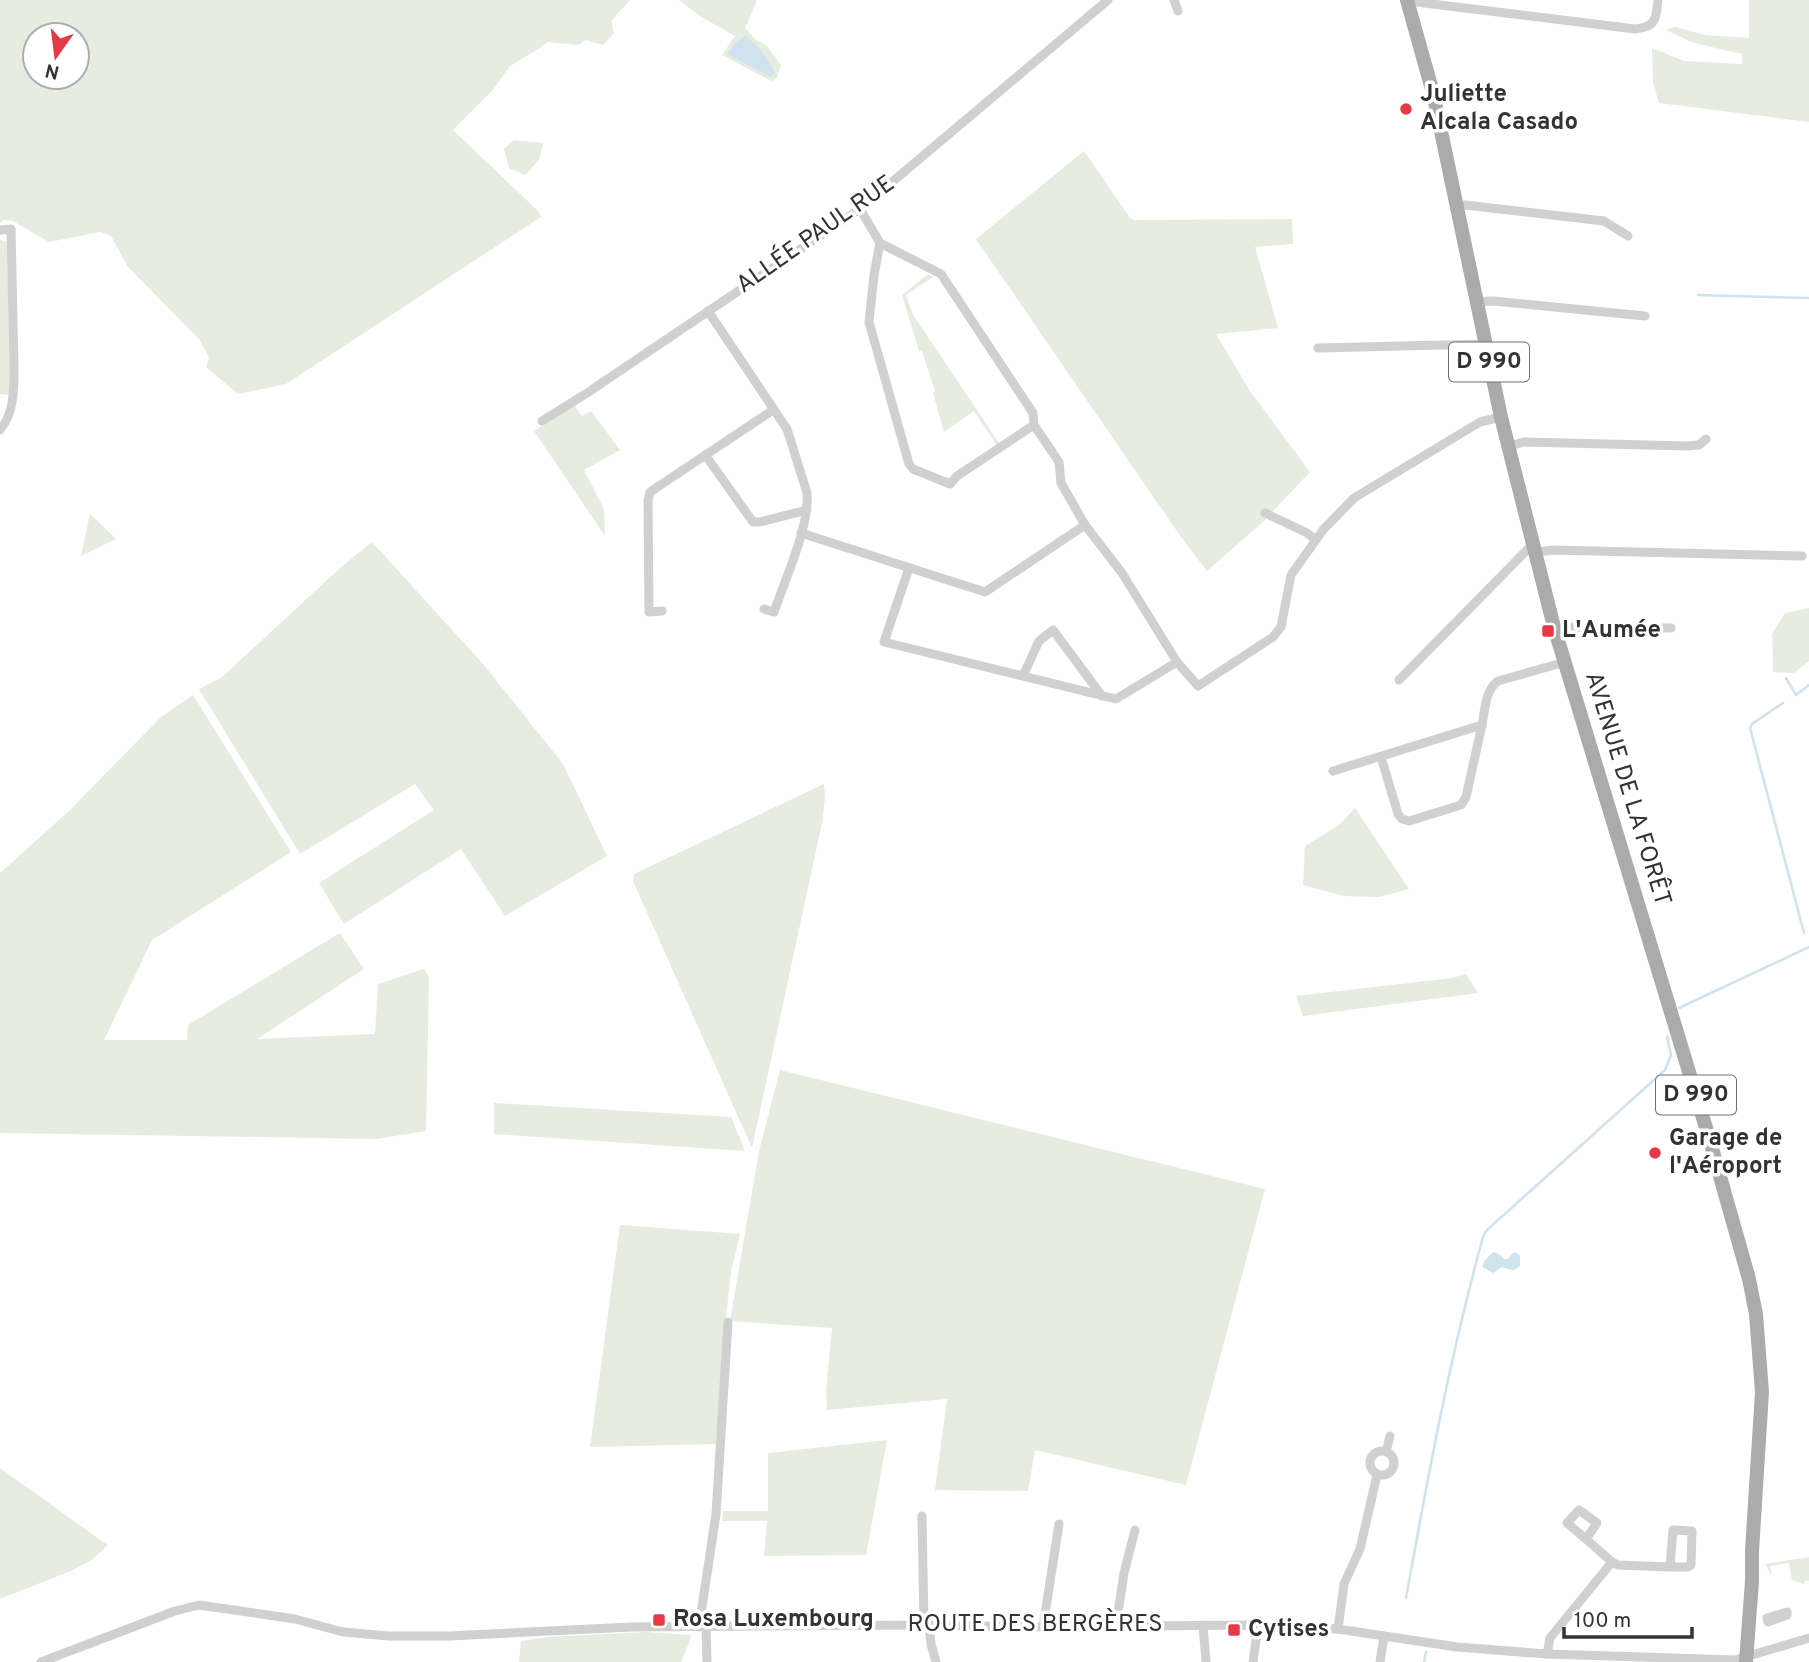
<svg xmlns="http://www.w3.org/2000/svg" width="1809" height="1662" font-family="Overpass,sans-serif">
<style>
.green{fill:#e6ecdf;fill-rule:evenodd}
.water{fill:#cfe2ee}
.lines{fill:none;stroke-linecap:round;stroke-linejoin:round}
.stream{stroke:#cfe2ee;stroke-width:2.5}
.street{stroke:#d0d0d0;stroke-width:9}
.primary{stroke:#ababab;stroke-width:14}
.poi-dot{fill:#e63946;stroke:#fff;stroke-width:2.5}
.labels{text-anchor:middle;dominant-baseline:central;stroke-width:7;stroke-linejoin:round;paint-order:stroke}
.shield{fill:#fff;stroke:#707070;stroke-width:2}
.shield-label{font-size:23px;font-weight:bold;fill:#333}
.poi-label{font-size:24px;font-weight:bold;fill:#333;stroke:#fff;text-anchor:start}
.street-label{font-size:24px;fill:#333;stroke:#fff}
</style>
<rect width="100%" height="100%" fill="#fff"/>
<g class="green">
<path d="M0,0h630l-19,21 3,12 -11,12 -17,-5 -8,5 -31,-3 -7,6 -30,18 -18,25 -39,39 85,81 3,6 -255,167 -48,10 -32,-27 3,-9 -10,-19 -71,-72 -17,-31 -11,-4 -51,10 -36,-21 -9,-1 -4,3zM77,35v42h-42v-42z"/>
<path d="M679,0h78l-12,28 10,11 12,7 14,19 -4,13 -6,3 -49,-26 13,-19 -35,-20z"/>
<path d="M1749,0h60v122l-150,-19 -6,-20 -1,-35 32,13 58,3v-10l-48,-11 -28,-13 9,-3 30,8 44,3z"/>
<path d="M514,140l29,3 -4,17 -14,15 -16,-7 -5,-19z"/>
<path d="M1084,151l46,67 4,2 158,-1 1,25 -38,3 23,81 -62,6 34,57 60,81 -47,50 -56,49 -26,-34 -205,-298z"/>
<path d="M0,240l6,1 1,4 3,150 -10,-1z"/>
<path d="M928,274l5,3 -27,18 7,20 86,128 -2,2 -23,-34 -30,21 -11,-39 2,-2 -13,-40h-3l-17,-56z"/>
<path d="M574,405l8,11 9,-5 29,39 -36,20 20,39 1,27 -71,-105z"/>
<path d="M90,514l26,25 -35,17z"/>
<path d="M372,542l111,122 80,100 44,92 -102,60 -44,-67 -117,75 -25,-41 115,-73 -19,-26 -115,70 -101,-165 23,-12 118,-109z"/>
<path d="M1809,608v53l-15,12 -21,-1 -1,-38 13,-21z"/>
<path d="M193,695l98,157 -139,88 -48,100h83l1,-15 152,-92 24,36 -107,70 118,-5 3,-50 46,-15 5,9 -3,153 -50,8 -376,-6v-260l69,-62 91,-93z"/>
<path d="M824,784l1,11 -2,23 -71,330 -119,-267 1,-7z"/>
<path d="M1355,808l54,81 -30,8 -35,-1 -41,-11 2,-39 34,-21z"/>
<path d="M1466,974l12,19 -175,23 -7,-20 156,-18z"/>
<path d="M780,1070l485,119 -79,296 -151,-35 -7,41 -93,-1 12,-91 -120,11 -1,-18 6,-64 -102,-7 29,-170z"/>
<path d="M494,1103l237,14 14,34 -251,-17z"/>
<path d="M620,1225l120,9 -9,37 -6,56 -9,117 -126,3z"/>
<path d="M887,1440l-21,115 -102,1 3,-35h-45l1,-10h45v-58z"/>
<path d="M0,1468l99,71 9,6 -16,15 -19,10 -73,29z"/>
<path d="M1809,1557v24l-4,-1 -1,4 -12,-4 -3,-17 -19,3 2,11 -7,-13z"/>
<path d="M646,1632l45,3 -1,5 -9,22h-162l2,-21 26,-4z"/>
</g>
<g class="water">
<path d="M746,35l17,18 12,19 -4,5 -44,-23 8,-11z"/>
<path d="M1493,1252l6,2 5,5h4l4,-5 4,-2 4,4v10c-7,7 -10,3 -18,1l-9,6 -11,-6 3,-7z"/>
</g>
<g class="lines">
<g class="stream">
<path d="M1698,295l111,3"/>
<path d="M1786,678l10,17 13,-10"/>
<path d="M1783,703l-31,21 -2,4 54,205"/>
<path d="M1679,1008l130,-61"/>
<path d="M1406,1598c22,-122 44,-242 77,-361l4,-7 178,-160 6,-15 -4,-19"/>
<path d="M1424,1662l2,-10"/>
</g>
<g class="street">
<path d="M1174,0l4,11"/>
<path d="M1408,1l227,28c21,-2 21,-10 23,-29"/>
<path d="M1457,206l8,-1 139,16 24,15"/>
<path d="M860,209l20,34 61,31 92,139 1,12 25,37 2,21 24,42 37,48 55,89 21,24 75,-49 8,-10 10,-52 32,-45 31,-32 126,-76 21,-5"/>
<path d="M0,230l11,-1 3,140c0,22 0,44 -14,61"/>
<path d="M880,243l-6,32 -5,47 40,142 4,5 37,15 7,-8 77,-51"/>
<path d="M1476,302l17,-1 152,15"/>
<path d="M708,311l79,118 20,64c3,32 -22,87 -33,119l-10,-3"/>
<path d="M1318,348l167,-4"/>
<path d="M542,421l45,-28 273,-184 248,-209"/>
<path d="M1509,446l15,-4 163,4 12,-1 7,-6"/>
<path d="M706,456l47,66h7l47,-12"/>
<path d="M1265,513l42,20 9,7"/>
<path d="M801,533l184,59 100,-67"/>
<path d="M1536,552l17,-2 249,6"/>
<path d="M909,568l-25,74 232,57 61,-37"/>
<path d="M662,611l-13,1 -1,-112 2,-8 123,-82"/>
<path d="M1554,627l117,1"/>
<path d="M1023,676l16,-35 14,-11 49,66"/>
<path d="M1399,680l130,-132 5,-1"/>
<path d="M1381,757l17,57 4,5 7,2 52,-16 5,-8 16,-72"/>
<path d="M1333,771l149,-46c3,-14 3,-35 16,-44l67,-19"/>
<circle cx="1382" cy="1463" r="12"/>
<path d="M1386,1452l4,-16"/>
<path d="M922,1516l2,109"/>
<path d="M1586,1539l-19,-16 12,-13 18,13 -11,16 26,23"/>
<path d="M1787,1612v3l-19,7 -1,-4z"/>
<path d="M1203,1625l3,37"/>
<path d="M929,1626l2,18 5,18"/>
<path d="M1116,1626l8,-53 11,-43"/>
<path d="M699,1627l17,-113 12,-192"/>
<path d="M706,1627l1,35"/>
<path d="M1043,1627l16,-103"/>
<path d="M1338,1629l6,-45 16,-35 17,-74"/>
<path d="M1547,1654l3,-16 62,-76 6,3 52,2 3,-37 19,1 -1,34 -3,2h-18"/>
<path d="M41,1662l134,-51 24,-6 96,14 48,13 46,4h60l182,-9 293,-2 119,2 208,-2 87,4 119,18 90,7 188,6 74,-22"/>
<path d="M1253,1662l5,-37"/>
<path d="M1380,1662l4,-26"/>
</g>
<path class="primary" d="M1407,0l26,93 68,324 53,210 156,514 39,138 7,35 6,78 -10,159v30l-6,81"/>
</g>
<g class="poi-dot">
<circle cx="1406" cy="109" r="7"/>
<rect x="1541" y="624" width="14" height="14" rx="3.5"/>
<circle cx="1655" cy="1153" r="7"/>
<rect x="652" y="1613" width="14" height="14" rx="3.5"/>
<rect x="1227" y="1623" width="14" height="14" rx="3.5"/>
</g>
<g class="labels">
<g class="shield">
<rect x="1449" y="342.5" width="80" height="39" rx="5"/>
<rect x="1656" y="1075.5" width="80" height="39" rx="5"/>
</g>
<g class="shield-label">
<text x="1489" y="362">D 990</text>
<text x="1696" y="1095">D 990</text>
</g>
<g class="poi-label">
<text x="1420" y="95">Juliette<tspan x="1420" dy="28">Alcala Casado</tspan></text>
<text x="1562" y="631">L'Aumée</text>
<text x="1669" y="1139">Garage de<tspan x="1669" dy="28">l'Aéroport</tspan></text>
<text x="673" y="1620">Rosa Luxembourg</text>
<text x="1248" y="1630">Cytises</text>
</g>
<g class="street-label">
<text transform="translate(816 235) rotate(-35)">ALLÉE PAUL RUE</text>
<text transform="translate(1627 789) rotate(73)">AVENUE DE LA FORÊT</text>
<text x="1035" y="1625">ROUTE DES BERGÈRES</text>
</g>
</g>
<g transform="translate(56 56) rotate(194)"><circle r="33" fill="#ffffff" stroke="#adadad" stroke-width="2"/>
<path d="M0-5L12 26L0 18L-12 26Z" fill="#e63946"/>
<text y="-10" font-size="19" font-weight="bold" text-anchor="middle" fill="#333333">N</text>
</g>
<path d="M1564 1627v10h128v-10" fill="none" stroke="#333333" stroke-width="3.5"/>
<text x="1574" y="1627" font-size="21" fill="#333333" stroke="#ffffff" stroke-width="5" paint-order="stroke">100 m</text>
</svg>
